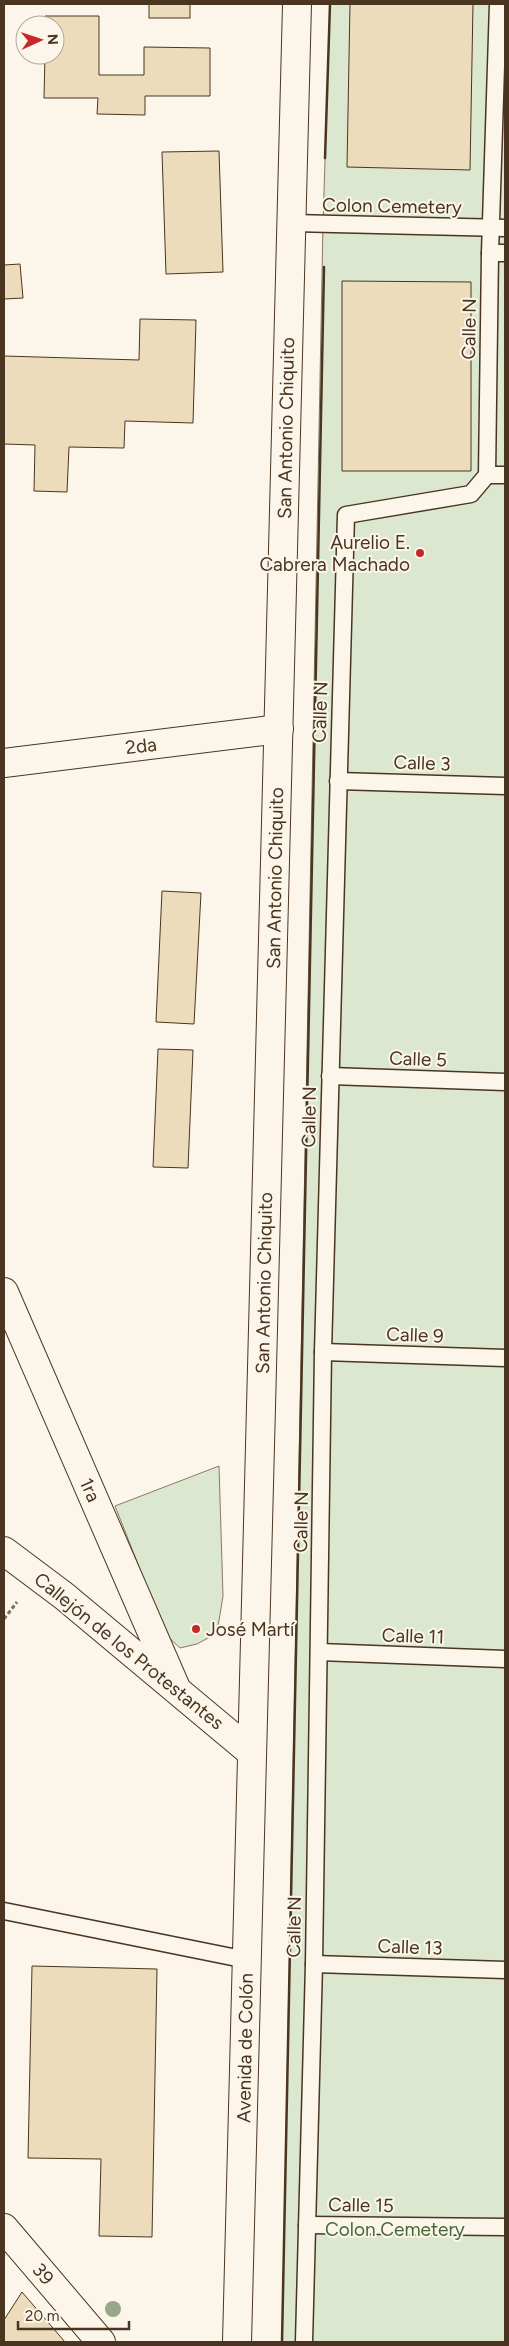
<svg xmlns="http://www.w3.org/2000/svg" width="509" height="2346" font-family="Figtree,sans-serif">
<style>
.green{fill:#dce7d0;stroke:#887966}
.building{fill:#ecdcbc;stroke:#4a3520}
.lines{fill:none;stroke-linecap:round;stroke-linejoin:round}
.service-casing{stroke:#4a3520;stroke-width:19}
.minor-casing{stroke:#4a3520;stroke-width:30}
.secondary-casing{stroke:#4a3520;stroke-width:30}
.path{stroke:#7f6f5c;stroke-width:3;stroke-dasharray:4 2.5;stroke-linecap:butt}
.service{stroke:#fbf6e9;stroke-width:16}
.minor{stroke:#fbf6e9;stroke-width:28}
.secondary{stroke:#fbf6e9;stroke-width:28}
.wall{stroke:#4a3520;stroke-width:2.5}
.tree{fill:#96a887}
.poi-dot{fill:#c62828;stroke:#fbf6e9;stroke-width:2}
.labels{text-anchor:middle;dominant-baseline:central;stroke-width:4;stroke-linejoin:round;paint-order:stroke}
.street-label{font-size:19px;fill:#4a3520;stroke:#fbf6e9}
.poi-label{font-size:19px;fill:#4a3520;stroke:#fbf6e9;text-anchor:end}
.park-label{font-size:19px;fill:#436837;stroke:#fbf6e9}
</style>
<rect width="100%" height="100%" fill="#fbf6e9"/>
<g class="green">
<path d="M330,4h175v2338h-223l41,-2118z"/>
<path d="M219,1466l4,130 -6,37 -20,11 -17,4 -14,-13 -51,-129z"/>
</g>
<g class="building">
<rect x="149" y="4" width="41" height="14"/>
<path d="M350,4h123l-3,166 -123,-3z"/>
<path d="M45,16h54v59h45v-28l66,1v48h-65v19l-48,-1 1,-16h-54l1,-43h10v-30h-10z"/>
<path d="M219,151l4,121 -57,2 -4,-122z"/>
<path d="M20,264l3,34 -19,1v-34z"/>
<path d="M342,281l129,1v189h-129z"/>
<path d="M140,319l56,1 -3,103 -68,-2 -1,27 -55,-1 -2,45 -33,-1 1,-46 -31,-1v-88l135,4z"/>
<path d="M162,891l39,2 -7,131 -38,-2z"/>
<path d="M158,1049l35,1 -5,118 -35,-1z"/>
<path d="M32,1966l125,3 -5,268 -53,-1 2,-77 -73,-1z"/>
<path d="M22,2292l43,50h-61v-22z"/>
</g>
<g class="lines">
<defs>
<g id="service">
<path d="M292,223l213,5"/>
<path d="M490,253h15"/>
<path d="M487,475h18"/>
<path d="M338,781l167,5"/>
<path d="M330,1076l175,6"/>
<path d="M323,1352l182,6"/>
<path d="M319,1652l186,7"/>
<path d="M4,1911l243,49"/>
<path d="M314,1964l191,6"/>
<path d="M307,2225l198,2"/>
<path d="M304,2342l10,-378 9,-612 23,-837 125,-21 16,-19 3,-222 8,-249"/>
</g>
<g id="minor">
<path d="M4,763l275,-34"/>
<path d="M4,1292l172,396"/>
<path d="M4,1551l60,45 188,157"/>
<path d="M4,2228l97,114"/>
</g>
<path id="secondary" d="M237,2342l60,-2338"/>
</defs>
<use href="#service" class="service-casing"/>
<use href="#minor" class="minor-casing"/>
<use href="#secondary" class="secondary-casing"/>
<path class="path" d="M4,1619l13,-17"/>
<use href="#service" class="service"/>
<use href="#minor" class="minor"/>
<use href="#secondary" class="secondary"/>
<g class="wall">
<path d="M325,158l5,-154"/>
<path d="M282,2342l42,-2075"/>
</g>
</g>
<circle class="tree" cx="113" cy="2309" r="8"/>
<g class="poi-dot">
<circle cx="420" cy="553" r="5"/>
<circle cx="196" cy="1629" r="5"/>
</g>
<g class="labels">
<g class="street-label">
<text transform="translate(392 206) rotate(1)">Colon Cemetery</text>
<text transform="translate(469 329) rotate(-89)">Calle N</text>
<text transform="translate(286 428) rotate(-89)">San Antonio Chiquito</text>
<text transform="translate(320 712) rotate(-88)">Calle N</text>
<text transform="translate(141 746) rotate(-7)">2da</text>
<text transform="translate(422 763) rotate(2)">Calle 3</text>
<text transform="translate(275 878) rotate(-89)">San Antonio Chiquito</text>
<text transform="translate(418 1059) rotate(2)">Calle 5</text>
<text transform="translate(309 1117) rotate(-89)">Calle N</text>
<text transform="translate(264 1283) rotate(-89)">San Antonio Chiquito</text>
<text transform="translate(415 1335) rotate(2)">Calle 9</text>
<text transform="translate(90 1490) rotate(66)">1ra</text>
<text transform="translate(301 1522) rotate(-89)">Calle N</text>
<text transform="translate(413 1636) rotate(2)">Calle 11</text>
<text transform="translate(129 1651) rotate(39)">Callejón de los Protestantes</text>
<text transform="translate(294 1927) rotate(-89)">Calle N</text>
<text transform="translate(410 1947) rotate(2)">Calle 13</text>
<text transform="translate(245 2048) rotate(-89)">Avenida de Colón</text>
<text transform="translate(361 2205) rotate(1)">Calle 15</text>
<text transform="translate(43 2274) rotate(50)">39</text>
</g>
<g class="poi-label">
<text x="410" y="542">Aurelio E.<tspan x="410" dy="22">Cabrera Machado</tspan></text>
<text x="206" y="1629" text-anchor="start">José Martí</text>
</g>
<g class="park-label">
<text x="395" y="2229">Colon Cemetery</text>
</g>
</g>
<rect width="509" height="2346" fill="none" stroke="#4a3520" stroke-width="10"/>
<g transform="translate(40 40) rotate(87)"><circle r="24" fill="#fbf6e9" stroke="#b4a999"/>
<path d="M0-4L9 19L0 12L-9 19Z" fill="#c62828"/>
<text y="-8" font-size="14" font-weight="bold" text-anchor="middle" fill="#4a3520">N</text>
</g>
<path d="M18 2321v8h111v-8" fill="none" stroke="#4a3520" stroke-width="2.5"/>
<text x="25" y="2321" font-size="15" fill="#4a3520" stroke="#fbf6e9" stroke-width="4" paint-order="stroke">20 m</text>
</svg>
